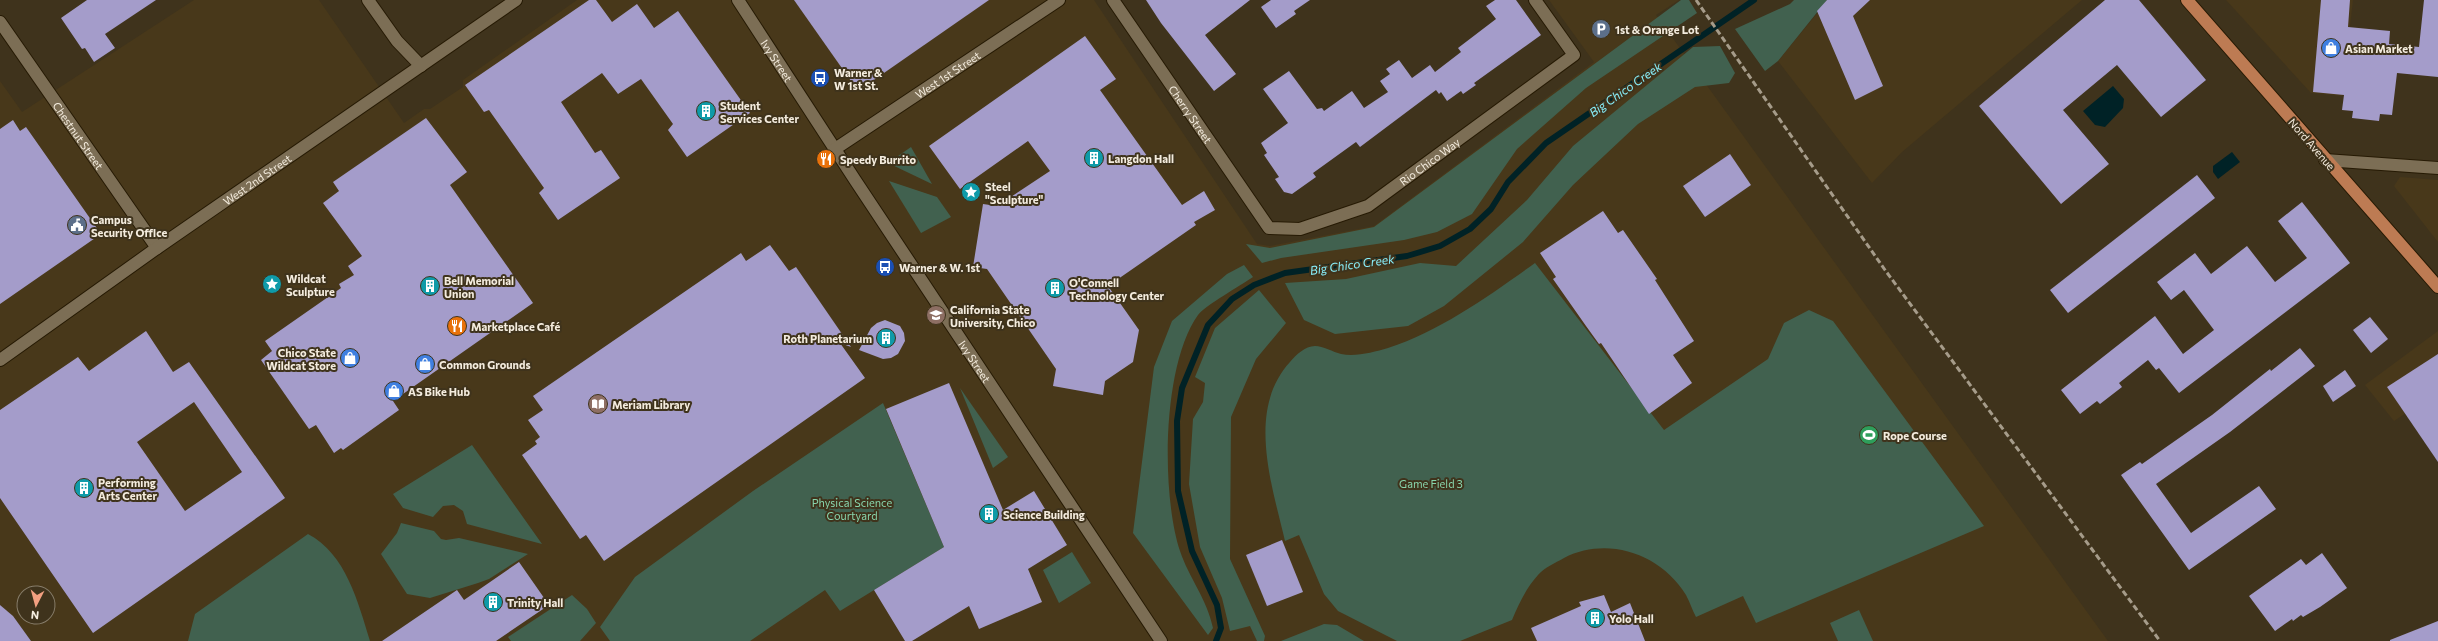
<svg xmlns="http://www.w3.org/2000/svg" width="2438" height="641" font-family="Commissioner,sans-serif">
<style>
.built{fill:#48381a;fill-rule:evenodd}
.green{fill:#41614f}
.water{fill:#002226}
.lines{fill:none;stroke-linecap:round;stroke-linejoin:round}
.stream{stroke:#002226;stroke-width:6}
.building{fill:#a49cca;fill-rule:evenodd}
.minor-casing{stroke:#261a04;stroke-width:14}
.major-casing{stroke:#261a04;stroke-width:14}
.minor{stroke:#7c6e55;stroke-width:12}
.major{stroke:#bd7b53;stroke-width:12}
.rail{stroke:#a69c8a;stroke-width:3;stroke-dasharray:6 3;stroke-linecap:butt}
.labels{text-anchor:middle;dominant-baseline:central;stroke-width:4;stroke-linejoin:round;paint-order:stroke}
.poi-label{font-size:11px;font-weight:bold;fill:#f4ecde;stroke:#3f331c;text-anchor:start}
.street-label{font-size:11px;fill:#f4ecde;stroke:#3f331c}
.park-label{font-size:11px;fill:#88d6ad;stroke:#3f331c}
.water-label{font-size:12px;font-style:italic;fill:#89f0fb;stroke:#3f331c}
</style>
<rect width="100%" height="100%" fill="#3f331c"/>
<g class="built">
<path d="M194,0h125l85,123 20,-14h6l33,-22v-7l114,-80h517l163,244 13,2 104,-20 220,-164 -45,-62h130l-23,15 452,626h-2108v-560l22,31zM24,593h24v24h-24z"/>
<path d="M1828,0h254l-180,152 -30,31 -94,-122z"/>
<path d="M2226,0h127l-11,96 -31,-3z"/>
<path d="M2400,177l38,3v62l-44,-56z"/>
<path d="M2438,331v61l-44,29 -29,-36z"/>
</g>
<g class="green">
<path d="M1681,0h8l8,13 -111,75 -69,61 -45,65 -35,18 -33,8 -123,18 -19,5 -16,-19 24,4 104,-21z"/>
<path d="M1794,0h33l-49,61 -13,10 -30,-42 55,-25z"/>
<path d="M1720,46l15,27 -6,10 -34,4 -57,37 -65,61 -50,57 -79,64 -36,20 -73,8 -31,-14 -19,-37 61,-4 74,-16 36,3 71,-66 46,-54 120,-99z"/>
<path d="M911,147l21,37 -44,-21z"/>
<path d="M889,181l48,16 14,20 -30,16z"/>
<path d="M1535,263l129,167 104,-71 16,-36 25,-13 24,11 151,205 -228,97 -13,-27 -47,21c-4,-7 -6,-15 -10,-22 -26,-42 -79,-59 -122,-37 -9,5 -20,10 -26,17 -12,13 -19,29 -26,45l-52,21h-63l-59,-30 -14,-17 -25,-59 -14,6c-13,-56 -39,-131 5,-179 6,-7 15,-16 25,-16 8,0 18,6 26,8 15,3 33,-2 47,-6 54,-18 102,-53 147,-85z"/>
<path d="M1244,265l9,12c-13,9 -47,28 -55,38 -36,50 -37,179 -18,236 9,27 27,48 33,77l-5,7 -75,-102 21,-166 18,-46 55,-47z"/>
<path d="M1259,290l27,33 -30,36 -25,58 -1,142 35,77 -1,5h-7l-7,-15 -20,5 -8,-33 -22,-51 -11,-63 4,-65 10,-17 2,-19 -10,-6 20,-49z"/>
<path d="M960,388l48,69 -15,11z"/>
<path d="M883,403l61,144 -104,64 -15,-21 -75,51h-140l-10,-14 35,-50 118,-86z"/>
<path d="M472,445l70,99 -75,-20 -4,-13 -9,-6 -11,1 -10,11 -30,-9 -10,-14z"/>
<path d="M401,523l33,8 7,8 5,1 13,-2 69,16 -39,25 -11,4 -48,15 -23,-4 -26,-40 16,-21z"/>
<path d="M308,534c38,20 50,68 62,107h-182l7,-27z"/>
<path d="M1072,552l19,31 -32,20 -16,-33z"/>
<path d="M572,595l15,14 9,14 -16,18h-69l-3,-4z"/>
<path d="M1859,610l14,31h-35l-8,-18z"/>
<path d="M1324,624l13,1 27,16h-83z"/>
</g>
<g class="water">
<path d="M2113,86l11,13 -1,9 -18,19 -10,-2 -12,-14z"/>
<path d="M2232,152l8,10 -22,17 -5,-7v-6z"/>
</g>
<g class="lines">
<path class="stream" d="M1216,641l5,-13 -4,-23 -25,-54 -14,-60 -1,-70 5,-33 26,-63 24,-26 22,-14 31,-12 122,-17 33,-10 30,-17 21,-20 17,-27 38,-39 208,-143"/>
</g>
<g class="building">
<path d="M87,0h69l-51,34 10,14 -21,14 -9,-14 -3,1 -21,-31z"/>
<path d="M589,0h7l16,22 25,-18 17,24 24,-17 72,102 -63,44 -19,-27 5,-6 -32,-45 -23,15 -16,-21 -41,29 34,51 6,-3 19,28 -62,42 -19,-27 5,-5 -55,-78 -5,2 -19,-27z"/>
<path d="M794,0h195l-131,91z"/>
<path d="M1146,0h104l-45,35 31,39 -22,17 -53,-68z"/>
<path d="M1271,0h39l-16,11 2,3 -20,14 -15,-21z"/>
<path d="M1495,0h21l25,35 -67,48 2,2 -13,9 -2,-3 -14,10 -6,-9 -2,2 -3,-4 -76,57 -4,-5 -43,31 3,4 -24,17 -8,-2 -9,-13 4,-2 -15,-22 3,-2 -6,-10 27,-20 -25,-34 26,-18 28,38 5,-1 2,3 28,-20 12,17 24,-16 -8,-11 10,-7 -4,-5 13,-9 13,18 18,-13 5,7 26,-20 -3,-4 38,-29 -10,-13z"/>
<path d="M1827,0h43l-17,16 30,70 -28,14 -38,-89z"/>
<path d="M2105,0h34l67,80 -45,37 -44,-52 -54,45 46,54 -48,40 -82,-98z"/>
<path d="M2321,0h29l-2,27 42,4 -1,13 30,3 5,-47h14v77l-41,-4 -5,42 -12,-1 -1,7 -27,-3 1,-7 -11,-1 2,-15 -31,-3z"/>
<path d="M1085,36l31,43 -16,11 82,115 22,-14 11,19 -21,12 2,3 -88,61 31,44 -6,32 -28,19 -2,14 -50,-9 3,-17 -69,-100 -14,-2 10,-63 14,2 53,-35 -22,-30 -68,48 -31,-43z"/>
<path d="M426,118l41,54 -17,13 83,118 -140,98 6,9 -56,40 -2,-2 -7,5 -18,-28 -7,4 -48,-69 11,-9 -7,-10 76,-53 -2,-4 15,-9 -6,-9 14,-10 -39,-53 16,-12 -6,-9z"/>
<path d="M13,120l7,11 6,-4 75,107 -101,70v-175z"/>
<path d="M1730,154l21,31 -46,32 -22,-31z"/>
<path d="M2197,175l18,23 -147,115 -18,-23z"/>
<path d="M2302,202l48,61 -171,130 -20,-25 -3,2 -8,-10 -29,23 3,4 -22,17 -3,-3 -17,13 -19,-24 94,-74 28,38 31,-24 -30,-40 -13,10 -14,-18 38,-29 16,21 36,-28 28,36 32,-24 -29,-37z"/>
<path d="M1603,211l15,22 5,-3 34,49 -2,1 39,61 -21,14 19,28 -43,31 -48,-71 -2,1 -13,-18 -33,-47 3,-2 -16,-24z"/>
<path d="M770,245l19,26 7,-4 55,80 -11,-4 25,35 -261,183 -18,-26 -6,4 -58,-84 15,-11 -2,-3 5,-4 -12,-17 15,-10 -10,-14 208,-143 5,8z"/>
<path d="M2370,317l18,22 -17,14 -18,-23z"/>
<path d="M885,320l15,6 4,7 1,8 -7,13 -7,4 -8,1 -24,-9 12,-22 6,-5z"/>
<path d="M146,331l27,41 16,-10 96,136 -192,135 -93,-135v-88l78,-53 11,14zM194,402l48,70 -57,39 -48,-69z"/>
<path d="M2300,348l15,18 -85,66 -74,52 35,49 68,-47 17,23 -87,61 -68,-95 19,-13 2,2 70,-49 58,-46 1,2z"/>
<path d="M2438,354v108l-51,-75z"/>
<path d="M2345,370l11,16 -23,16 -10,-16z"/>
<path d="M949,383l54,127 31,-19 33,54 -39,24 14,33 -63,27 -10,-23 -57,35h-7l-31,-51 70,-43 -58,-138z"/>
<path d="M1282,540l21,52 -36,14 -21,-51z"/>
<path d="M2322,553l25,35 -27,19 -17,10 -2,-2 -8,6 -1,-2 -17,12 -26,-35 52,-37 5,6z"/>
<path d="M519,562l30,43 -53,36h-114l75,-51 7,10z"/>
<path d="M1604,595l7,17 19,-9 15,38h-108l-6,-13 50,-22 -2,-4z"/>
<path d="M0,605l13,11 18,25h-31z"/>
<path d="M2438,621v20h-48v-1z"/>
</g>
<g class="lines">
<defs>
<g id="minor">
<path d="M368,0l29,41 24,25"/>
<path id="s1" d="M738,0l117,180 306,461"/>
<path id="s2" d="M1113,0l156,228 31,1 68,-23 206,-151 -39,-55"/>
<path id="s3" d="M0,22l157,226"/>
<path id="s4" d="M835,149l224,-149"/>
<path d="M2325,160l113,8"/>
<path id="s5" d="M0,360l157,-112 359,-248"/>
</g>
<path id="major" d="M2187,0l251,287"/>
</defs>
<use href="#minor" class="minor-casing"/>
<use href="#major" class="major-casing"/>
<use href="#minor" class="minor"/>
<use href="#major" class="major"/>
<path class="rail" d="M1696,0l189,270 275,371"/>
</g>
<defs>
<symbol id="parking-disc" viewBox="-11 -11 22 22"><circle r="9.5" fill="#5c6f8a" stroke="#3f331c"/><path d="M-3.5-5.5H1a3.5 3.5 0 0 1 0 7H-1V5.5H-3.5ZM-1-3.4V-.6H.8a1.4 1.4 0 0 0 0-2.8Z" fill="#fff"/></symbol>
<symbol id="shop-disc" viewBox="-11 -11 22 22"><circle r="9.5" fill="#3f7fe0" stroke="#3f331c"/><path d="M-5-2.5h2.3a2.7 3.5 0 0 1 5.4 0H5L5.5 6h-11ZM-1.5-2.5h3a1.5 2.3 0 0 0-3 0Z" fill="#fff"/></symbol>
<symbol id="bus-disc" viewBox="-11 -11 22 22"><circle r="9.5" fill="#1a4fb4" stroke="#3f331c"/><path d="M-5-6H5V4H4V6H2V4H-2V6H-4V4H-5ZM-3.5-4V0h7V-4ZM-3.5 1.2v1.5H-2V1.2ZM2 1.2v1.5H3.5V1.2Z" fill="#fff"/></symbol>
<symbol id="building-disc" viewBox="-11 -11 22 22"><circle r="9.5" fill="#0f9aa8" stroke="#3f331c"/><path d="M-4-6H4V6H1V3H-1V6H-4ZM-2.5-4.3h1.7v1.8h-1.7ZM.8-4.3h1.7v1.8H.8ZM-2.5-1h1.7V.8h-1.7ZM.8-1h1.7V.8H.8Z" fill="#fff"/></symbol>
<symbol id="restaurant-disc" viewBox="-11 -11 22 22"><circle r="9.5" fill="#e8710a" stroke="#3f331c"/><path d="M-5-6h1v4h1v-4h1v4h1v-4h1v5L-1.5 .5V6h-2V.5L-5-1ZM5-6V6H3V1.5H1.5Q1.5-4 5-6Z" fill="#fff"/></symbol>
<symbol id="sight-disc" viewBox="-11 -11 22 22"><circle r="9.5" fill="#0f9aa8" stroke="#3f331c"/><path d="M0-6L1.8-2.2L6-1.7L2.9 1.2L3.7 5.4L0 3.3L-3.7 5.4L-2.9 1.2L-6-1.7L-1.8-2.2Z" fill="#fff"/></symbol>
<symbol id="civic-disc" viewBox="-11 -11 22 22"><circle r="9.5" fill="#5c6f8a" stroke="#3f331c"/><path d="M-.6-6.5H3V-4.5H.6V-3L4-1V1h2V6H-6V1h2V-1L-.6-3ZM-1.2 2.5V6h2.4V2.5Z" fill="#fff"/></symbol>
<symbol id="university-disc" viewBox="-11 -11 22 22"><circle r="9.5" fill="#8d6e63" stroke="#3f331c"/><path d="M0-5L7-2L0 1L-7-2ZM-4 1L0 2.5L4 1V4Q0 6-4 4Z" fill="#fff"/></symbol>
<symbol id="library-disc" viewBox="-11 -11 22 22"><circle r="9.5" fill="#8d6e63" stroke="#3f331c"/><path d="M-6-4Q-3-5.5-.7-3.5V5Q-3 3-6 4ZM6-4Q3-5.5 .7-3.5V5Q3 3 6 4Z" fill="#fff"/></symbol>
<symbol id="stadium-disc" viewBox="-11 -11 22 22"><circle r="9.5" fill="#2e9e5b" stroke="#3f331c"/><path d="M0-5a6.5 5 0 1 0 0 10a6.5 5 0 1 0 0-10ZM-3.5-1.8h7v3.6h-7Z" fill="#fff"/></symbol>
</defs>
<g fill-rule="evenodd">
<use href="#parking-disc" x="1590" y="18" width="22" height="22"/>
<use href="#shop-disc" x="2320" y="37" width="22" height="22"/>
<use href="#bus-disc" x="809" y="67" width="22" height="22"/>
<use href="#building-disc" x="695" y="100" width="22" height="22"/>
<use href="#building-disc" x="1083" y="147" width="22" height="22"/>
<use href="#restaurant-disc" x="815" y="148" width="22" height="22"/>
<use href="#sight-disc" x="960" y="181" width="22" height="22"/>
<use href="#civic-disc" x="66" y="214" width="22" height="22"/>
<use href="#bus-disc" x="874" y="256" width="22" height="22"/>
<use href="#sight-disc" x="261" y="273" width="22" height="22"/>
<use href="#building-disc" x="419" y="275" width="22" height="22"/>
<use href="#building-disc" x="1044" y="277" width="22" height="22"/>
<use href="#university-disc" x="925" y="304" width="22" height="22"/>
<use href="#restaurant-disc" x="446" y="315" width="22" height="22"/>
<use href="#building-disc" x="875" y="327" width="22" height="22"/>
<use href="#shop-disc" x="339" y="347" width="22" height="22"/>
<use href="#shop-disc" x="414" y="353" width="22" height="22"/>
<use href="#shop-disc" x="383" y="380" width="22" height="22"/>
<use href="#library-disc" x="587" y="393" width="22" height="22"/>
<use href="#stadium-disc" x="1858" y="424" width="22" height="22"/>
<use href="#building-disc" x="73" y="477" width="22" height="22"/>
<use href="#building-disc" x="978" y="503" width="22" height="22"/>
<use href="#building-disc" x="482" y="591" width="22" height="22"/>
<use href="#building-disc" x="1584" y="607" width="22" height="22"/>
</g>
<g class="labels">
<g class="poi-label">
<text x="1615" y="29">1st &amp; Orange Lot</text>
<text x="2345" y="48">Asian Market</text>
<text x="834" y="72">Warner &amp;<tspan x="834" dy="13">W 1st St.</tspan></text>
<text x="720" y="105">Student<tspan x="720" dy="13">Services Center</tspan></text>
<text x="1108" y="158">Langdon Hall</text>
<text x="840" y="159">Speedy Burrito</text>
<text x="985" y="186">Steel<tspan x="985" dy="13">"Sculpture"</tspan></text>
<text x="91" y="219">Campus<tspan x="91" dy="13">Security Office</tspan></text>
<text x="899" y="267">Warner &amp; W. 1st</text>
<text x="286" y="278">Wildcat<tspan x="286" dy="13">Sculpture</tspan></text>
<text x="444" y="280">Bell Memorial<tspan x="444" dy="13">Union</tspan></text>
<text x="1069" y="282">O'Connell<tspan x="1069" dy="13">Technology Center</tspan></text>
<text x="950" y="309">California State<tspan x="950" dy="13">University, Chico</tspan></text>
<text x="471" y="326">Marketplace Café</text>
<text x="872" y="338" text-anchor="end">Roth Planetarium</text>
<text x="336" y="352" text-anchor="end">Chico State<tspan x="336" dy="13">Wildcat Store</tspan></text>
<text x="439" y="364">Common Grounds</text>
<text x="408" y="391">AS Bike Hub</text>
<text x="612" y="404">Meriam Library</text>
<text x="1883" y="435">Rope Course</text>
<text x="98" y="482">Performing<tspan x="98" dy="13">Arts Center</tspan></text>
<text x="1003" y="514">Science Building</text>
<text x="507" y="602">Trinity Hall</text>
<text x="1609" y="618">Yolo Hall</text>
</g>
<g class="street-label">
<text stroke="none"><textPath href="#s1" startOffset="72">Ivy Street</textPath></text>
<text stroke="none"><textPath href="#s4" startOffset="135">West 1st Street</textPath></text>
<text stroke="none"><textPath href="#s2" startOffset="138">Cherry Street</textPath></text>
<text stroke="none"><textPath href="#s3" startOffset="138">Chestnut Street</textPath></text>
<text transform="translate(2312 144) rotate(49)">Nord Avenue</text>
<text stroke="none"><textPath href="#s2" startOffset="455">Rio Chico Way</textPath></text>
<text stroke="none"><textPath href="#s5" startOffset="314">West 2nd Street</textPath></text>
<text stroke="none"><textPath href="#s1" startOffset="432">Ivy Street</textPath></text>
</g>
<g class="park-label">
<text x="1431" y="483">Game Field 3</text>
<text x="852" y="502">Physical Science<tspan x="852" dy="13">Courtyard</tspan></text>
</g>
<g class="water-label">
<text transform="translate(1625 89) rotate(-35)">Big Chico Creek</text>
<text transform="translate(1352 264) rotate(-8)">Big Chico Creek</text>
</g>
</g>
<g transform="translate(36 605) rotate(186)"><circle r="19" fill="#3f331c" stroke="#877d6a"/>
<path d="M0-3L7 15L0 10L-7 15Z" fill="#f3a081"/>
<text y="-6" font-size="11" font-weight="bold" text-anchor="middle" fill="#f4ecde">N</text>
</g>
</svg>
